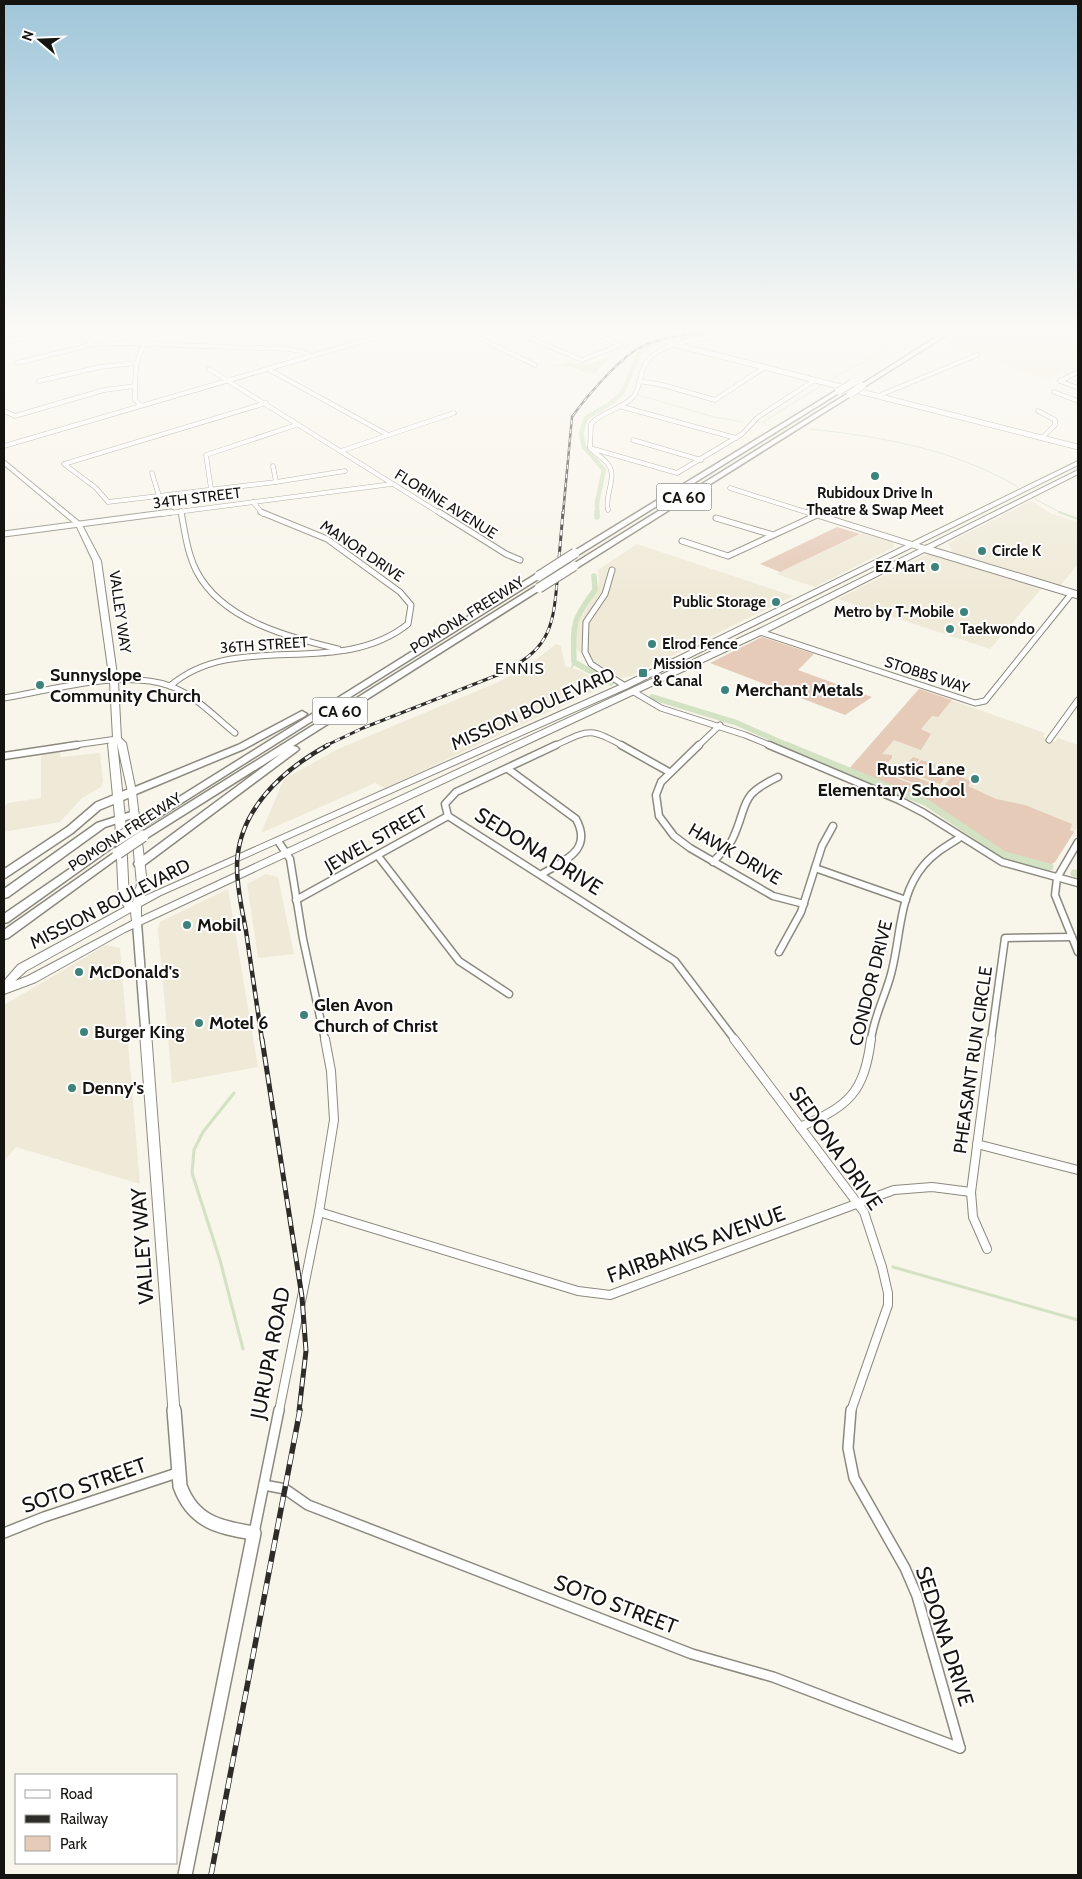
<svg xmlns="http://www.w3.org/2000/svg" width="1082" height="1879" font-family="Cabin,sans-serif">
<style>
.built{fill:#efead8}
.green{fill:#e6cbb9}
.water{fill:#d2e2c3}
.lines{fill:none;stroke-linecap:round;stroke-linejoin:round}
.stream-far2{stroke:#d2e2c3;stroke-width:1}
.stream-far1{stroke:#d2e2c3;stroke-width:2}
.stream{stroke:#d2e2c3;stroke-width:3}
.canal-far2{stroke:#d2e2c3;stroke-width:4.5}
.canal-far1{stroke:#d2e2c3;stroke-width:5.5}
.canal{stroke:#d2e2c3;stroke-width:7}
.street-far4-casing{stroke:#8c897f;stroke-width:5}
.street-far3-casing{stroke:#8c897f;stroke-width:7}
.street-far2-casing{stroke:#8c897f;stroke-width:9}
.street-far1-casing{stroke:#8c897f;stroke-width:10}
.street-casing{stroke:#8c897f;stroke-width:12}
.secondary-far4-casing{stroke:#8c897f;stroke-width:6}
.secondary-far3-casing{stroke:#8c897f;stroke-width:9}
.secondary-far2-casing{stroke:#8c897f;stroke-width:11}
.secondary-far1-casing{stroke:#8c897f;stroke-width:13}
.secondary-casing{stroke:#8c897f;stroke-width:16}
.primary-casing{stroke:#8c897f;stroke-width:2}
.highway-casing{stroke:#8c897f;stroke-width:3}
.street-far4{stroke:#fff;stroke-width:4}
.street-far3{stroke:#fff;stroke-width:5}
.street-far2{stroke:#fff;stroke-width:6}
.street-far1{stroke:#fff;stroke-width:8}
.street{stroke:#fff;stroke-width:9}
.secondary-far4{stroke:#fff;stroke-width:5}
.secondary-far3{stroke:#fff;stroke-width:7}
.secondary-far2{stroke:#fff;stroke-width:8}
.secondary-far1{stroke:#fff;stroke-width:11}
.secondary{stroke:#fff;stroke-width:13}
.primary{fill:#fff;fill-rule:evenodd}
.highway{fill:#fff;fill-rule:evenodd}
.rail-far4-casing{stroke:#2d2c28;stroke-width:2.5}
.rail-far3-casing{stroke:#2d2c28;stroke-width:3}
.rail-far2-casing{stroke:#2d2c28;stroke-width:4.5}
.rail-far1-casing{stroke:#2d2c28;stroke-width:5}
.rail-casing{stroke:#2d2c28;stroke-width:5.5}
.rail-far4{stroke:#fff;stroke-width:1;stroke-dasharray:4.5;stroke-linecap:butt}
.rail-far3{stroke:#fff;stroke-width:2;stroke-dasharray:5.5;stroke-linecap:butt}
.rail-far2{stroke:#fff;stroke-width:2.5;stroke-dasharray:7;stroke-linecap:butt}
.rail-far1{stroke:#fff;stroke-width:3;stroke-dasharray:9;stroke-linecap:butt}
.rail{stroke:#fff;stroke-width:4;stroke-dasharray:11;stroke-linecap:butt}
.highway-bridge-far2-casing{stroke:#8c897f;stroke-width:8;stroke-linecap:butt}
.highway-bridge-far1-casing{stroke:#8c897f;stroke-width:11;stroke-linecap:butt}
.highway-bridge-casing{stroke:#8c897f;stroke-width:13;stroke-linecap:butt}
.highway-bridge-far2{stroke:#fff;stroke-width:7}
.highway-bridge-far1{stroke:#fff;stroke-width:9}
.highway-bridge{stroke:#fff;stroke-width:11}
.poi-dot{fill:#3d837b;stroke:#fff;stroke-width:2}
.labels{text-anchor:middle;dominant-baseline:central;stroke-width:4;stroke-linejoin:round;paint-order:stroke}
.far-poi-label{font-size:15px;font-weight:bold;fill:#151410;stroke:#fff;text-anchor:start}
.far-street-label{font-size:15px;fill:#151410;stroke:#fff}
.shield{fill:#fff;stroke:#5b5a58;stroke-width:1}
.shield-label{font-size:16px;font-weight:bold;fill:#151410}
.far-neighbourhood-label{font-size:16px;letter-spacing:1px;fill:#151410;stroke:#fff}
.poi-label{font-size:18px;font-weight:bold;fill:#151410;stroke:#fff;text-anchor:start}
.street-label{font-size:18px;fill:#151410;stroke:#fff}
.near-street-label{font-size:21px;fill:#151410;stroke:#fff}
</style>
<rect width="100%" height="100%" fill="#f8f5ea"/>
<g class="built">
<path d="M968,329h110v38l-30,13 -102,-37z"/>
<path d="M1031,501l21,13 26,8v42l-18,22 -107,-33 -5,-10z"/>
<path d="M863,533l30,9 1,5 -79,40 -39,-13z"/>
<path d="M637,544l156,52 -164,81 -8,1 -43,-27 -3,-7 2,-19 17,-30 5,-14 -1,-11z"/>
<path d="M932,554l110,34 -52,61 -152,-50 87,-44z"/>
<path d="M556,644l5,2 4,20 16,5 26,14 -222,103 -10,-5 -114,50 23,-54 54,-30 158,-66 29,-15z"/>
<path d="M919,689l126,44 -2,4 12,5 3,-4 20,7v81l-23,36 -5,3 -45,-13 -77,-51 -80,-31z"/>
<path d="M60,752l1,5 39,-4 3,28 -2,6 -19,11 -22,24 -56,10v-25l4,-4 33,-5v-43z"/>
<path d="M266,874l12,3 16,77 -36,4 -11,-74z"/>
<path d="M228,889l30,178 -86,16 -14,-154 2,-7z"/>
<path d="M106,945l14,3 20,236 -124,-37 -12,14v-156z"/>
</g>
<g class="green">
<path d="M837,527l23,7 -80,38 -20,-8z"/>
<path d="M762,637l52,17 -16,16 74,27 -27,18 -135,-52z"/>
<path d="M919,689l33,11 -14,17 -6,-1 -11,13 10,5 -10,16 -27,-10 -12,14 10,1v3l-13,13 58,23 17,-20 17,7 -3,5 28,13 29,6 47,19 -2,6 4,2 -19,30 -5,3 -45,-13 -77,-51 -80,-31z"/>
<path d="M913,757l6,2 -4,8 6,-7 7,2 -6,8 3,1 6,-8 5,2 -6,8 14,6 -4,5 -39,-15z"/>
<path d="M897,770l44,17 -4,5 -44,-17z"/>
</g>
<path class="water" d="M611,357l-16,16 -6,1 -17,-7 -17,-1 12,-4 22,2z"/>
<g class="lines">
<g class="stream-far2">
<path d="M132,329l224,10"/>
<path d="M831,380l89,-51"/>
<path d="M638,395l76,22 29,5"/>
<path d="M767,425l-4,-3 59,-37"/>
<path d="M810,429c73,8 144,20 208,58"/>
<path d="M1035,499l28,15"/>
</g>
<g class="stream-far1">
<path d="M1059,512l19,7"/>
<path d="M572,667l2,-5"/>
</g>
<g class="stream">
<path d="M234,1093l-31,39 -9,18 -2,23 28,87 23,89"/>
<path d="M893,1267l185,53"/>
</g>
<g class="canal-far2">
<path d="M748,331l15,-2"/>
<path d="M675,338l54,-5"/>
<path d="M584,447l-3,-14 5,-15 25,-15 12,-11 16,-39 20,-10"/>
<path d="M586,449l18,21 -7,32v12"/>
</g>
<g class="canal-far1">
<path d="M597,512v5"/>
<path d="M594,576l1,14c-23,31 -22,34 -21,72l37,21"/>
<path d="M652,697l85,26 52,23"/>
</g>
<g class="canal">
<path d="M786,745l141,58 77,52 46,12"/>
<path d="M1074,873l4,1"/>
</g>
<defs>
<g id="street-far4">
<path d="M66,329l21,8 3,8"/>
<path d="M371,329l15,4"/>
<path d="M460,329l75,36"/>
<path d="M508,329l74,31 38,-15"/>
<path d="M585,329l35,16"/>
<path d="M4,343l52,-14"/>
<path d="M17,363l73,-18 33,-2 163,6 15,2 10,5"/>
<path d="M209,369l232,145"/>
<path d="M268,369l120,66"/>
<path d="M39,381l61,-14 36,-4"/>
<path d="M639,381l24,4 52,15 50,-33"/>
<path d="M1060,381l18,-9"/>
<path d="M1060,381l18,7"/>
<path d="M1054,392l24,9"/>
<path d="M878,396l99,-41"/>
<path d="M140,405l-5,-5c0,-20 -1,-39 10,-57"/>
<path d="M619,406l117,32"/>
<path d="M4,411l11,5 89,-26 31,-4"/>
<path d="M1038,411l17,9v5l-13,13"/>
<path d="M633,440l68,20"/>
<path d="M4,446l400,-117"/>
<path d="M590,448l87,25 65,-39 16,-17 57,-37"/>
<path d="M341,451l113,-38"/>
<path d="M64,464l32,24 12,14 168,-20 69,-11"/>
<path d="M64,464l202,-61"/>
<path d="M273,466l3,16"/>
<path d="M152,473l7,23"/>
<path d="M730,488l82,26"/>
<path d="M211,489l-5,-34 90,-30"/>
<path d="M253,502l10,12"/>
<path d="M608,510c-4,-15 10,-33 0,-46 -5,-6 -12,-10 -18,-16l1,-24c11,-13 30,-14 42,-27 9,-11 6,-28 16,-38 22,-25 100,-25 133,-30"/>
<path d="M181,511v3"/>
<path d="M162,514l230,-30"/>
</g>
<g id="street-far3">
<path d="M181,512c4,20 6,41 16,60 26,49 92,65 141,77"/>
<path d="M439,512l67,42 14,6"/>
<path d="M808,512l118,37"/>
<path d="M716,518l57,17"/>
<path d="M4,534l167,-22"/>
<path d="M682,541l46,15 89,-41"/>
<path d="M612,570l-7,24 -19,28 -1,30 6,12 34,22"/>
<path d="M760,632l215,71 10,-2 87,-108"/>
<path d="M170,686c65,-57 168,-6 238,-62l3,-19 -11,-13 -73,-53 -66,-27"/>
<path d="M634,692l27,16 84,27 27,11"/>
<path d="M4,698c48,-8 119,-29 166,-12 25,9 45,31 65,47"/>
<path d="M1049,740l29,-40"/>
<path d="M68,746l49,-7"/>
<path d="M554,746c35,-16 35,-19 69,0"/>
<path d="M698,746l22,-21"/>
</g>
<g id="street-far2">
<path d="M621,745l48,27"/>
<path d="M699,745l-38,37 -5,13 3,21 15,20 16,12 83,48 31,8"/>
<path d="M769,745l130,55 25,13 78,49 76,21"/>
<path d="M4,756l73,-11"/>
<path d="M508,769l68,50c17,31 -11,41 -34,55"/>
<path d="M448,816l227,145 60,79"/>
<path d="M278,841l12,18 13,80 22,101"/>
<path d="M1078,842l-21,36 -2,17 23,57"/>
<path d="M378,856l81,105 50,33"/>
<path d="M713,862c6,-7 17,-16 20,-24 16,-35 5,-42 45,-61"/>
<path d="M815,868l91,32"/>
<path d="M296,900l152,-84 -3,-12 11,-12 100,-47"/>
<path d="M779,952l22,-40 21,-66 11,-20"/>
<path d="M871,1040c3,-24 14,-43 20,-66 10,-36 7,-79 33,-109 10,-12 24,-20 37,-28"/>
<path d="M991,1040l14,-102 67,-1"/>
</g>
<g id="street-far1">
<path d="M734,1039l130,173 18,55 6,26v12l-37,106"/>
<path d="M800,1127c49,-21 64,-34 71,-88"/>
<path d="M977,1144l101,26"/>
<path d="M319,1212l259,79 32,4 284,-105 38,-3 39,5"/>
<path d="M987,1249l-14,-32 -2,-25 20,-153"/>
<path d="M279,1411l40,-199 15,-92 -3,-49 -6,-32"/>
</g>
<g id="street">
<path d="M851,1410l-3,38 6,30 51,90 12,28 43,152"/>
<path d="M264,1485l21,4 23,16 384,149 81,23 187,71"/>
<path d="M4,1533l40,-16 133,-44"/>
<path d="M254,1533l25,-123"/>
</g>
<path id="secondary-far4" d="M638,329l35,15 405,103"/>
<path id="secondary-far3" d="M926,549l152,46"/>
<g id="secondary-far2">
<path d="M4,874l66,-44 28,-24 34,-14"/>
<path d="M137,923l9,117"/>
</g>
<path id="secondary-far1" d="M146,1039l28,372"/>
<path id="secondary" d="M174,1410l6,76c13,36 40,42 74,47l-69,342"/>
<path id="primary" d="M4,460l77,63 20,38 17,121 3,56 5,5 10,49 11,92 -2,12 477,-212 456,-223v4l-450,223 -467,207 -20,11v11l616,-287 319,-159 2,-1v4l-315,160 -638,298 -89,50 -32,12v-13l14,-16 107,-58 -6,-6 -4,-84 -7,-73 5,-6 -3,-56 -17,-121 -17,-36 -72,-60zM117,743l11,49 9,92 -4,18 -4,-2 -4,-83zM131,912l1,9 -104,55 -13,5 11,-10z"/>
<g id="highway">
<path d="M949,329h7l-92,58 -5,-1z"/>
<path d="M837,390l5,1 -264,164 -7,-2z"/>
<path d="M850,392l3,2 -1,1 -275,173 -7,-2z"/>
<path d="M536,574l7,2 -398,250h-8l-1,-2z"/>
<path d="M536,586l7,2 -250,158 4,1 2,2 -2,2 -154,115h-8l-1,-2 1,-2 147,-109 -135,85h-8l-1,-2 1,-2z"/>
<path d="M302,711l5,3 -2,2 -61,33 -108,45h-8l-1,-2 1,-2 110,-45z"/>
<path d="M134,811l5,3 -1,2 -33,11 -97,70 -4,1v-9l93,-66z"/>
<path d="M116,837l4,1 1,2 -1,2 -112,80 -4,1v-9z"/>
<path d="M118,850l5,3 -1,2 -114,83 -4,1v-9z"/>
</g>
</defs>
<use href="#street-far4" class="street-far4-casing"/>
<use href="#street-far3" class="street-far3-casing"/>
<use href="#street-far2" class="street-far2-casing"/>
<use href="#street-far1" class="street-far1-casing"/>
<use href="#street" class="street-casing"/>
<use href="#secondary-far4" class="secondary-far4-casing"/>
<use href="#secondary-far3" class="secondary-far3-casing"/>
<use href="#secondary-far2" class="secondary-far2-casing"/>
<use href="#secondary-far1" class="secondary-far1-casing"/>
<use href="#secondary" class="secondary-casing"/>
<use href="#primary" class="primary-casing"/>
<use href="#highway" class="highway-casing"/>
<use href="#street-far4" class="street-far4"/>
<use href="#street-far3" class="street-far3"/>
<use href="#street-far2" class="street-far2"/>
<use href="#street-far1" class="street-far1"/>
<use href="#street" class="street"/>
<use href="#secondary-far4" class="secondary-far4"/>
<use href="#secondary-far3" class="secondary-far3"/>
<use href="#secondary-far2" class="secondary-far2"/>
<use href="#secondary-far1" class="secondary-far1"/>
<use href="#secondary" class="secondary"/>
<use href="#primary" class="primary"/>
<use href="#highway" class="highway"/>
<defs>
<path id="rail-far4" d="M563,514l9,-97c13,-19 47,-58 67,-69 28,-16 80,-16 113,-19"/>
<path id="rail-far3" d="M325,746l38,-18 137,-54c47,-24 53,-42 57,-92 2,-23 4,-46 6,-70"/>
<path id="rail-far2" d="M262,1040c-5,-36 -11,-73 -16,-109 -4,-21 -9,-43 -9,-64 0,-56 45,-97 91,-122"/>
<path id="rail-far1" d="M262,1039l40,258 4,54 -7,60"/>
<path id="rail" d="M211,1875l89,-465"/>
</defs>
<use href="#rail-far4" class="rail-far4-casing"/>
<use href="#rail-far3" class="rail-far3-casing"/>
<use href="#rail-far2" class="rail-far2-casing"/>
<use href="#rail-far1" class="rail-far1-casing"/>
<use href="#rail" class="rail-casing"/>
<use href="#rail-far4" class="rail-far4"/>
<use href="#rail-far3" class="rail-far3"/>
<use href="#rail-far2" class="rail-far2"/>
<use href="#rail-far1" class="rail-far1"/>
<use href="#rail" class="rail"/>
<defs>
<g id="highway-bridge-far2">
<path d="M839,391l13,-8"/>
<path d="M850,394l12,-8"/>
</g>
<g id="highway-bridge-far1">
<path d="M539,576l36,-23"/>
<path d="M539,588l35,-22"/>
</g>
<g id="highway-bridge">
<path d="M116,840l25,-16"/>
<path d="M118,853l25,-17"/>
</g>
</defs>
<use href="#highway-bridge-far2" class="highway-bridge-far2-casing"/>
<use href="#highway-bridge-far1" class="highway-bridge-far1-casing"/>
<use href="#highway-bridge" class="highway-bridge-casing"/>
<use href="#highway-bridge-far2" class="highway-bridge-far2"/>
<use href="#highway-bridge-far1" class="highway-bridge-far1"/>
<use href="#highway-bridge" class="highway-bridge"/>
</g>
<linearGradient id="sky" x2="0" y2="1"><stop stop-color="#9fc6d9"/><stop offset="0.56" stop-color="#fcfaf6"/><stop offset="1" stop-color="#fcfaf6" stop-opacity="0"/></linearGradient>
<rect width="1082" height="592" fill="url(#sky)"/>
<g class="poi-dot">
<circle cx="875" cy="476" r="5"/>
<circle cx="982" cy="551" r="5"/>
<circle cx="935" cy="567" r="5"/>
<circle cx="776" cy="602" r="5"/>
<circle cx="964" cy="612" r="5"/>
<circle cx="950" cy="629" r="5"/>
<circle cx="652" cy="644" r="5"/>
<rect x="638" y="668" width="10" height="10" rx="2.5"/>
<circle cx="40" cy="685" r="5"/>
<circle cx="725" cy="690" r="5"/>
<circle cx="975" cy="779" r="5"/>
<circle cx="187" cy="925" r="5"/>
<circle cx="79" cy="972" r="5"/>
<circle cx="304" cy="1015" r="5"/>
<circle cx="199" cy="1023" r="5"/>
<circle cx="84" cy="1032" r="5"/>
<circle cx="72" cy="1088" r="5"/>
</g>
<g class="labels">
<g class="far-poi-label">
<text x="875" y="493" text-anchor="middle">Rubidoux Drive In<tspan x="875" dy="17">Theatre &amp; Swap Meet</tspan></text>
<text x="992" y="551">Circle K</text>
<text x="925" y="567" text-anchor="end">EZ Mart</text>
<text x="766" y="602" text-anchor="end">Public Storage</text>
<text x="954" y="612" text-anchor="end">Metro by T-Mobile</text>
<text x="960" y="629">Taekwondo</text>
<text x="662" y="644">Elrod Fence</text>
<text x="653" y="664">Mission<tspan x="653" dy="17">&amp; Canal</tspan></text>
</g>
<g class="far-street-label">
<text transform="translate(197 498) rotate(-7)">34TH STREET</text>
<text transform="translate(446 504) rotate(32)">FLORINE AVENUE</text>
<text transform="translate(362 551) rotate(34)">MANOR DRIVE</text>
<text transform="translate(120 612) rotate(82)">VALLEY WAY</text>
<text transform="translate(467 615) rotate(-32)">POMONA FREEWAY</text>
<text transform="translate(264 645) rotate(-4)">36TH STREET</text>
<text transform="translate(927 675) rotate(18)">STOBBS WAY</text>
<text transform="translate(125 832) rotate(-33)">POMONA FREEWAY</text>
</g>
<g class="shield">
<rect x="656.5" y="483.5" width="55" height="27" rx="4"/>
<rect x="312.5" y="697.5" width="55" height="27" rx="4"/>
</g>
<g class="shield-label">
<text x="684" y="497">CA 60</text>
<text x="340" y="711">CA 60</text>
</g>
<g class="far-neighbourhood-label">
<text x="520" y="668">ENNIS</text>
</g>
<g class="poi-label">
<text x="50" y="675">Sunnyslope<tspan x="50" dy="21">Community Church</tspan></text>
<text x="735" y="690">Merchant Metals</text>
<text x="965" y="769" text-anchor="end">Rustic Lane<tspan x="965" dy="21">Elementary School</tspan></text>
<text x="197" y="925">Mobil</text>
<text x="89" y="972">McDonald's</text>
<text x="314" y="1005">Glen Avon<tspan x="314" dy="21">Church of Christ</tspan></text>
<text x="209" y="1023">Motel 6</text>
<text x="94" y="1032">Burger King</text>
<text x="82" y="1088">Denny's</text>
</g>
<g class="street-label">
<text transform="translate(533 709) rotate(-24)">MISSION BOULEVARD</text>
<text transform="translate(376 839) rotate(-30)">JEWEL STREET</text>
<text transform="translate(735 854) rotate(30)">HAWK DRIVE</text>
<text transform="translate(110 904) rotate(-27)">MISSION BOULEVARD</text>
<text transform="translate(871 983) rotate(-76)">CONDOR DRIVE</text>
<text transform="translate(973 1060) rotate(-82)">PHEASANT RUN CIRCLE</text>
</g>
<g class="near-street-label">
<text transform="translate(539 851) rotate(32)">SEDONA DRIVE</text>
<text transform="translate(836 1148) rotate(55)">SEDONA DRIVE</text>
<text transform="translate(696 1244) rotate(-20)">FAIRBANKS AVENUE</text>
<text transform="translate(142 1246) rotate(-94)">VALLEY WAY</text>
<text transform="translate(270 1353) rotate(-79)">JURUPA ROAD</text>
<text transform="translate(84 1485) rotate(-19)">SOTO STREET</text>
<text transform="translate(616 1604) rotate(21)">SOTO STREET</text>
<text transform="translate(945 1636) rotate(72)">SEDONA DRIVE</text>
</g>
</g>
<rect width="1082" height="1879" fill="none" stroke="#151410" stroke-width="10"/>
<rect x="15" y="1774" width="162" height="90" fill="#ffffff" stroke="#a1a19f"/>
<rect x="25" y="1790" width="25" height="8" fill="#ffffff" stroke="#a1a19f"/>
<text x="60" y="1799" font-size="15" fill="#151410">Road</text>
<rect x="25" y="1815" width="25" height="8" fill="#2d2c28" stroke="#a1a19f"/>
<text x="60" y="1824" font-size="15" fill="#151410">Railway</text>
<rect x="25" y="1836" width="25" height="15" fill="#e6cbb9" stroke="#a1a19f"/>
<text x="60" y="1849" font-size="15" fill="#151410">Park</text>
<g transform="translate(40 40) rotate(289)" stroke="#ffffff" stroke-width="4" paint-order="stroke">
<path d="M0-4L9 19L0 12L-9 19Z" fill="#151410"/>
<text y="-8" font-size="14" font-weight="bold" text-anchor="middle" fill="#151410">N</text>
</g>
</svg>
